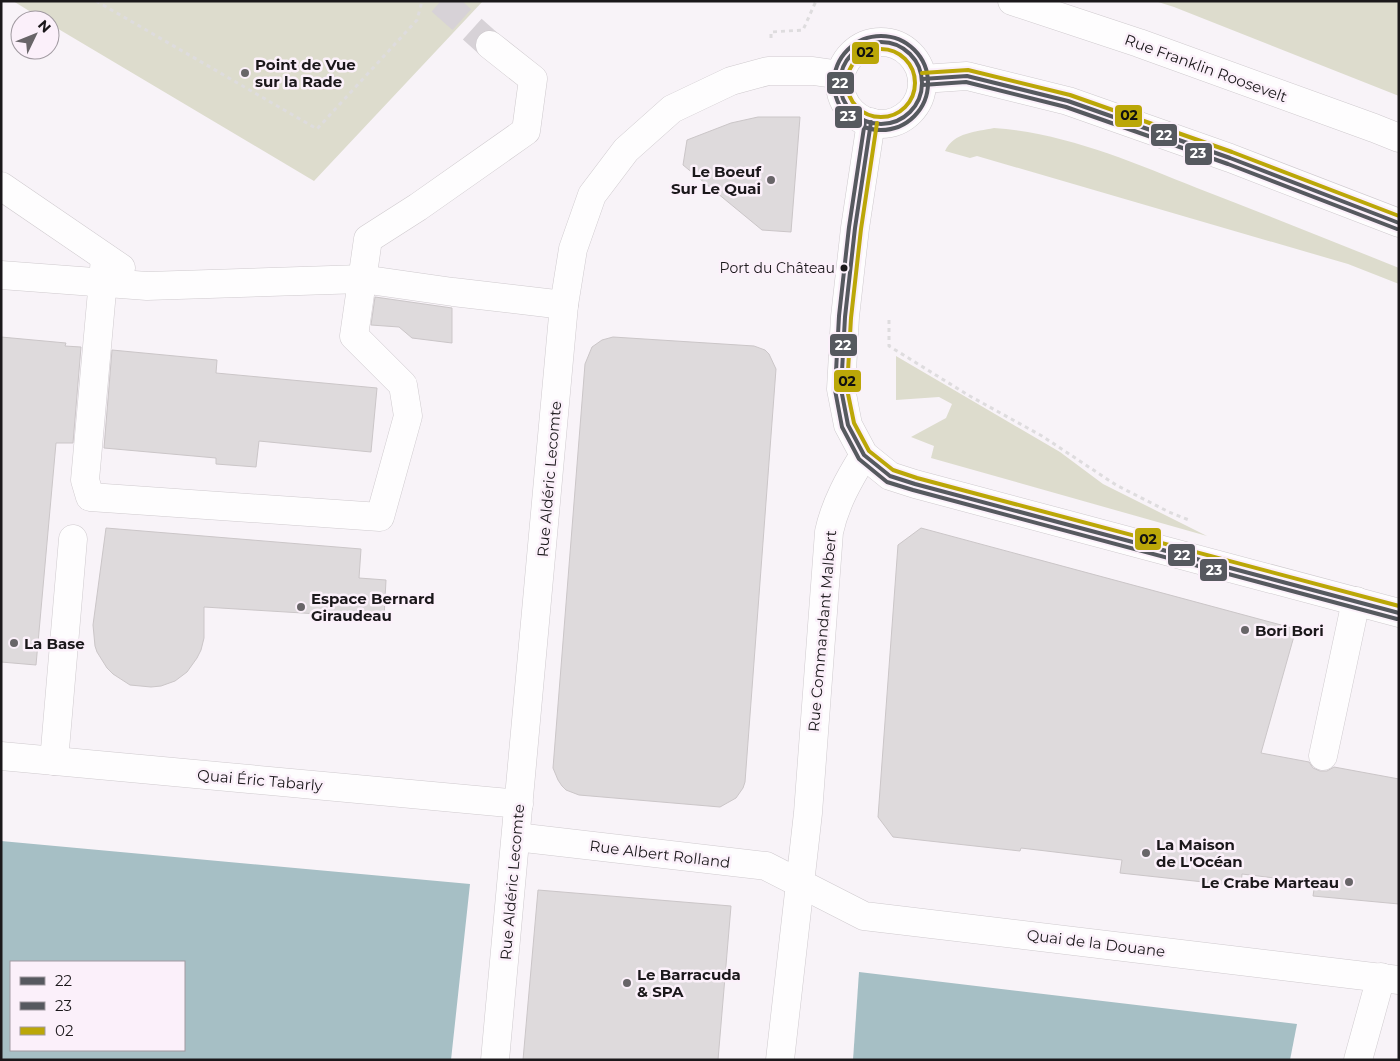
<svg xmlns="http://www.w3.org/2000/svg" width="1400" height="1061" font-family="Montserrat,sans-serif">
<style>
.green{fill:#dddccd}
.water{fill:#a6bfc5;fill-rule:evenodd}
.building{fill:#dedadc;stroke:#cbc6c8}
.lines{fill:none;stroke-linecap:round;stroke-linejoin:round}
.minor-tunnel{stroke:#d7d2d7;stroke-width:28;stroke-dasharray:28 14;stroke-linecap:butt}
.minor-casing{stroke:#cfcace;stroke-width:29}
.major-casing{stroke:#cfcace;stroke-width:29}
.path{stroke:#dedcde;stroke-width:3;stroke-dasharray:4 4;stroke-linecap:butt}
.minor{stroke:#fefdfe;stroke-width:28}
.major{stroke:#fefdfe;stroke-width:28}
.bus-1-casing{stroke:#fbf0fa;stroke-width:8}
.bus-2-casing{stroke:#fbf0fa;stroke-width:8}
.bus-3-casing{stroke:#fbf0fa;stroke-width:8}
.bus-1{stroke:#56595f;stroke-width:4}
.bus-2{stroke:#56595f;stroke-width:4}
.bus-3{stroke:#bba708;stroke-width:4}
.poi-dot{fill:#686568;stroke:#fbf0fa;stroke-width:2}
.bus-dot{fill:#1b181b;stroke:#fbf0fa;stroke-width:2}
.labels{text-anchor:middle;dominant-baseline:central;stroke-width:5;stroke-linejoin:round;paint-order:stroke}
.bus-label{font-size:14px;fill:#1b181b;stroke:#fbf0fa;text-anchor:end}
.poi-label{font-size:15px;font-weight:bold;fill:#1b181b;stroke:#fbf0fa;text-anchor:start}
.street-label{font-size:15px;fill:#1b181b;stroke:#fbf0fa}
.line-badge{stroke:#fbf0fa;stroke-width:2}
.badge-label{font-size:14px;text-anchor:middle;font-weight:bold;fill:#fff}
.pale-badge-label{font-size:14px;text-anchor:middle;font-weight:bold;fill:#111}
</style>
<rect width="100%" height="100%" fill="#f8f3f8"/>
<g class="green">
<path d="M13,1h470l-169,180 -264,-157v-4h-6z"/>
<path d="M1155,1h244v95l-225,-89z"/>
<path d="M994,128c71,5 138,34 203,60 67,26 135,53 202,80v16l-51,-20 -371,-108 -7,2 -25,-7c9,-19 31,-19 49,-23z"/>
<path d="M896,356l164,96 43,32 104,52 -276,-78 3,-12 -23,-9 35,-19 6,-14 -13,-7 -43,3z"/>
</g>
<g class="water">
<path d="M1,841l469,43 -19,176h-450zM11,962h173v88h-173z"/>
<path d="M859,972l438,52 -7,36h-437z"/>
</g>
<g class="building">
<path d="M758,117h42l-9,115 -29,-2 -79,-65 4,-25 44,-17z"/>
<path d="M375,297l77,11v35l-40,-5 -13,-11 -28,-2z"/>
<path d="M1,337l65,6 -1,3 16,1 -8,96h-17l-20,222 -35,-3z"/>
<path d="M613,337l141,9 11,4 4,4 7,15 -31,413 -2,6 -7,10 -16,9 -141,-12 -13,-5 -4,-4 -4,-6 -5,-12 32,-404 7,-17 10,-7z"/>
<path d="M112,350l105,10 -1,13 161,15 -6,64 -112,-11 -3,26 -40,-3v-6l-112,-10z"/>
<path d="M106,528l255,21 -2,29 27,2 -2,38 -180,-11v31l-3,12 -4,8 -10,14 -12,9 -14,5 -10,1 -21,-2 -17,-11 -6,-6 -10,-16 -2,-6 -2,-21z"/>
<path d="M921,528l375,101 -35,124 48,9 4,6 7,3h7l7,-4 65,12v125l-86,-8 2,-13 -73,-9 -1,12 -121,-13 2,-13 -101,-12 -1,3 -127,-14 -15,-20 20,-272z"/>
<path d="M538,890l193,16 -13,154h-195z"/>
</g>
<g class="lines">
<path class="minor-tunnel" d="M441,1l49,44"/>
<defs>
<g id="minor">
<circle cx="881" cy="83" r="41"/>
<path d="M922,79l45,-3 101,25 162,57 169,65"/>
<path d="M871,122l-16,106 -10,89 -4,72 7,36 16,30 26,21 25,8 484,129"/>
<path d="M1,186l120,82"/>
<path d="M105,258l-20,222 5,17 290,20 28,-101 -5,-31 -49,-49 14,-97 50,-32 108,-76 7,-52 -43,-34"/>
<path d="M1,275l146,11 215,-7 91,13 111,13"/>
<path d="M1,756l518,48"/>
<path d="M1323,756l33,-155"/>
<path d="M54,761l19,-222"/>
<path d="M516,837l250,29 98,50 535,64"/>
<path d="M495,1060l69,-755 9,-56 19,-54 34,-45 46,-41 59,-28 37,-10h45l28,4"/>
<path d="M780,1060l28,-247 21,-281c6,-28 20,-53 35,-77"/>
<path d="M1358,1060l23,-83"/>
</g>
<path id="major" d="M1012,1l127,42 235,85 25,10"/>
</defs>
<use href="#minor" class="minor-casing"/>
<use href="#major" class="major-casing"/>
<g class="path">
<path d="M96,1l221,128 100,-109 5,-19"/>
<path d="M771,38v-6l32,-2 13,-29"/>
<path d="M889,320v26l79,49 74,41 74,49 53,27 20,8"/>
</g>
<use href="#minor" class="minor"/>
<use href="#major" class="major"/>
<defs>
<g id="bus-1">
<circle cx="881" cy="83" r="41"/>
<path d="M922,79l45,-3 101,25 162,57 169,65"/>
<path d="M871,122l-16,106 -10,89 -4,72 7,36 16,30 26,21 25,8 484,129"/>
</g>
<g id="bus-2">
<circle cx="881" cy="83" r="47"/>
<path d="M922,85l44,-3 100,25 162,57 169,65"/>
<path d="M865,121l-16,106 -10,89 -4,74 7,37 17,32 28,23 26,8 484,129"/>
</g>
<g id="bus-3">
<circle cx="881" cy="83" r="34"/>
<path d="M922,73l46,-3 102,25 162,57 167,64"/>
<path d="M877,123l-16,106 -10,89 -4,71 7,34 15,28 24,19 24,8 482,128"/>
</g>
</defs>
<use href="#bus-1" class="bus-1-casing"/>
<use href="#bus-2" class="bus-2-casing"/>
<use href="#bus-3" class="bus-3-casing"/>
<use href="#bus-1" class="bus-1"/>
<use href="#bus-2" class="bus-2"/>
<use href="#bus-3" class="bus-3"/>
</g>
<g class="poi-dot">
<circle cx="245" cy="73" r="5"/>
<circle cx="771" cy="180" r="5"/>
<circle cx="301" cy="607" r="5"/>
<circle cx="1245" cy="630" r="5"/>
<circle cx="14" cy="643" r="5"/>
<circle cx="1146" cy="853" r="5"/>
<circle cx="1349" cy="882" r="5"/>
<circle cx="627" cy="983" r="5"/>
</g>
<circle class="bus-dot" cx="844" cy="268" r="4.5"/>
<g class="labels">
<g class="bus-label">
<text x="835" y="268">Port du Château</text>
</g>
<g class="poi-label">
<text x="255" y="64">Point de Vue<tspan x="255" dy="17">sur la Rade</tspan></text>
<text x="761" y="171" text-anchor="end">Le Boeuf<tspan x="761" dy="17">Sur Le Quai</tspan></text>
<text x="311" y="598">Espace Bernard<tspan x="311" dy="17">Giraudeau</tspan></text>
<text x="1255" y="630">Bori Bori</text>
<text x="24" y="643">La Base</text>
<text x="1156" y="844">La Maison<tspan x="1156" dy="17">de L'Océan</tspan></text>
<text x="1339" y="882" text-anchor="end">Le Crabe Marteau</text>
<text x="637" y="974">Le Barracuda<tspan x="637" dy="17">&amp; SPA</tspan></text>
</g>
<g class="street-label">
<text transform="translate(1206 68) rotate(20)">Rue Franklin Roosevelt</text>
<text transform="translate(549 479) rotate(-85)">Rue Aldéric Lecomte</text>
<text transform="translate(822 631) rotate(-85)">Rue Commandant Malbert</text>
<text transform="translate(260 780) rotate(5)">Quai Éric Tabarly</text>
<text transform="translate(660 854) rotate(7)">Rue Albert Rolland</text>
<text transform="translate(512 882) rotate(-85)">Rue Aldéric Lecomte</text>
<text transform="translate(1096 943) rotate(7)">Quai de la Douane</text>
</g>
</g>
<g class="line-badge">
<rect x="851" y="41" width="29" height="24" rx="5" fill="#bba708"/>
<rect x="826" y="71" width="29" height="24" rx="5" fill="#56595f"/>
<rect x="1114" y="104" width="29" height="24" rx="5" fill="#bba708"/>
<rect x="834" y="105" width="29" height="24" rx="5" fill="#56595f"/>
<rect x="1150" y="123" width="28" height="24" rx="5" fill="#56595f"/>
<rect x="1184" y="142" width="29" height="24" rx="5" fill="#56595f"/>
<rect x="829" y="333" width="29" height="24" rx="5" fill="#56595f"/>
<rect x="833" y="369" width="29" height="24" rx="5" fill="#bba708"/>
<rect x="1134" y="527" width="28" height="24" rx="5" fill="#bba708"/>
<rect x="1167" y="543" width="29" height="24" rx="5" fill="#56595f"/>
<rect x="1199" y="558" width="29" height="24" rx="5" fill="#56595f"/>
</g>
<g class="badge-label">
<text x="840" y="88">22</text>
<text x="848" y="121">23</text>
<text x="1164" y="140">22</text>
<text x="1198" y="158">23</text>
<text x="843" y="350">22</text>
<text x="1182" y="560">22</text>
<text x="1214" y="575">23</text>
</g>
<g class="pale-badge-label">
<text x="865" y="57">02</text>
<text x="1129" y="120">02</text>
<text x="847" y="386">02</text>
<text x="1148" y="544">02</text>
</g>
<rect width="1400" height="1061" fill="none" stroke="#1b181b" stroke-width="5"/>
<rect x="10" y="961" width="175" height="90" fill="#fbf0fa" stroke="#a19aa1"/>
<rect x="20" y="977" width="25" height="8" fill="#56595f" stroke="#a19aa1"/>
<text x="55" y="986" font-size="15" fill="#1b181b">22</text>
<rect x="20" y="1002" width="25" height="8" fill="#56595f" stroke="#a19aa1"/>
<text x="55" y="1011" font-size="15" fill="#1b181b">23</text>
<rect x="20" y="1027" width="25" height="8" fill="#bba708" stroke="#a19aa1"/>
<text x="55" y="1036" font-size="15" fill="#1b181b">02</text>
<g transform="translate(35 35) rotate(47)"><circle r="24" fill="#fbf0fa" stroke="#a19aa1"/>
<path d="M0-4L9 19L0 12L-9 19Z" fill="#686568"/>
<text y="-8" font-size="14" font-weight="bold" text-anchor="middle" fill="#1b181b">N</text>
</g>
</svg>
